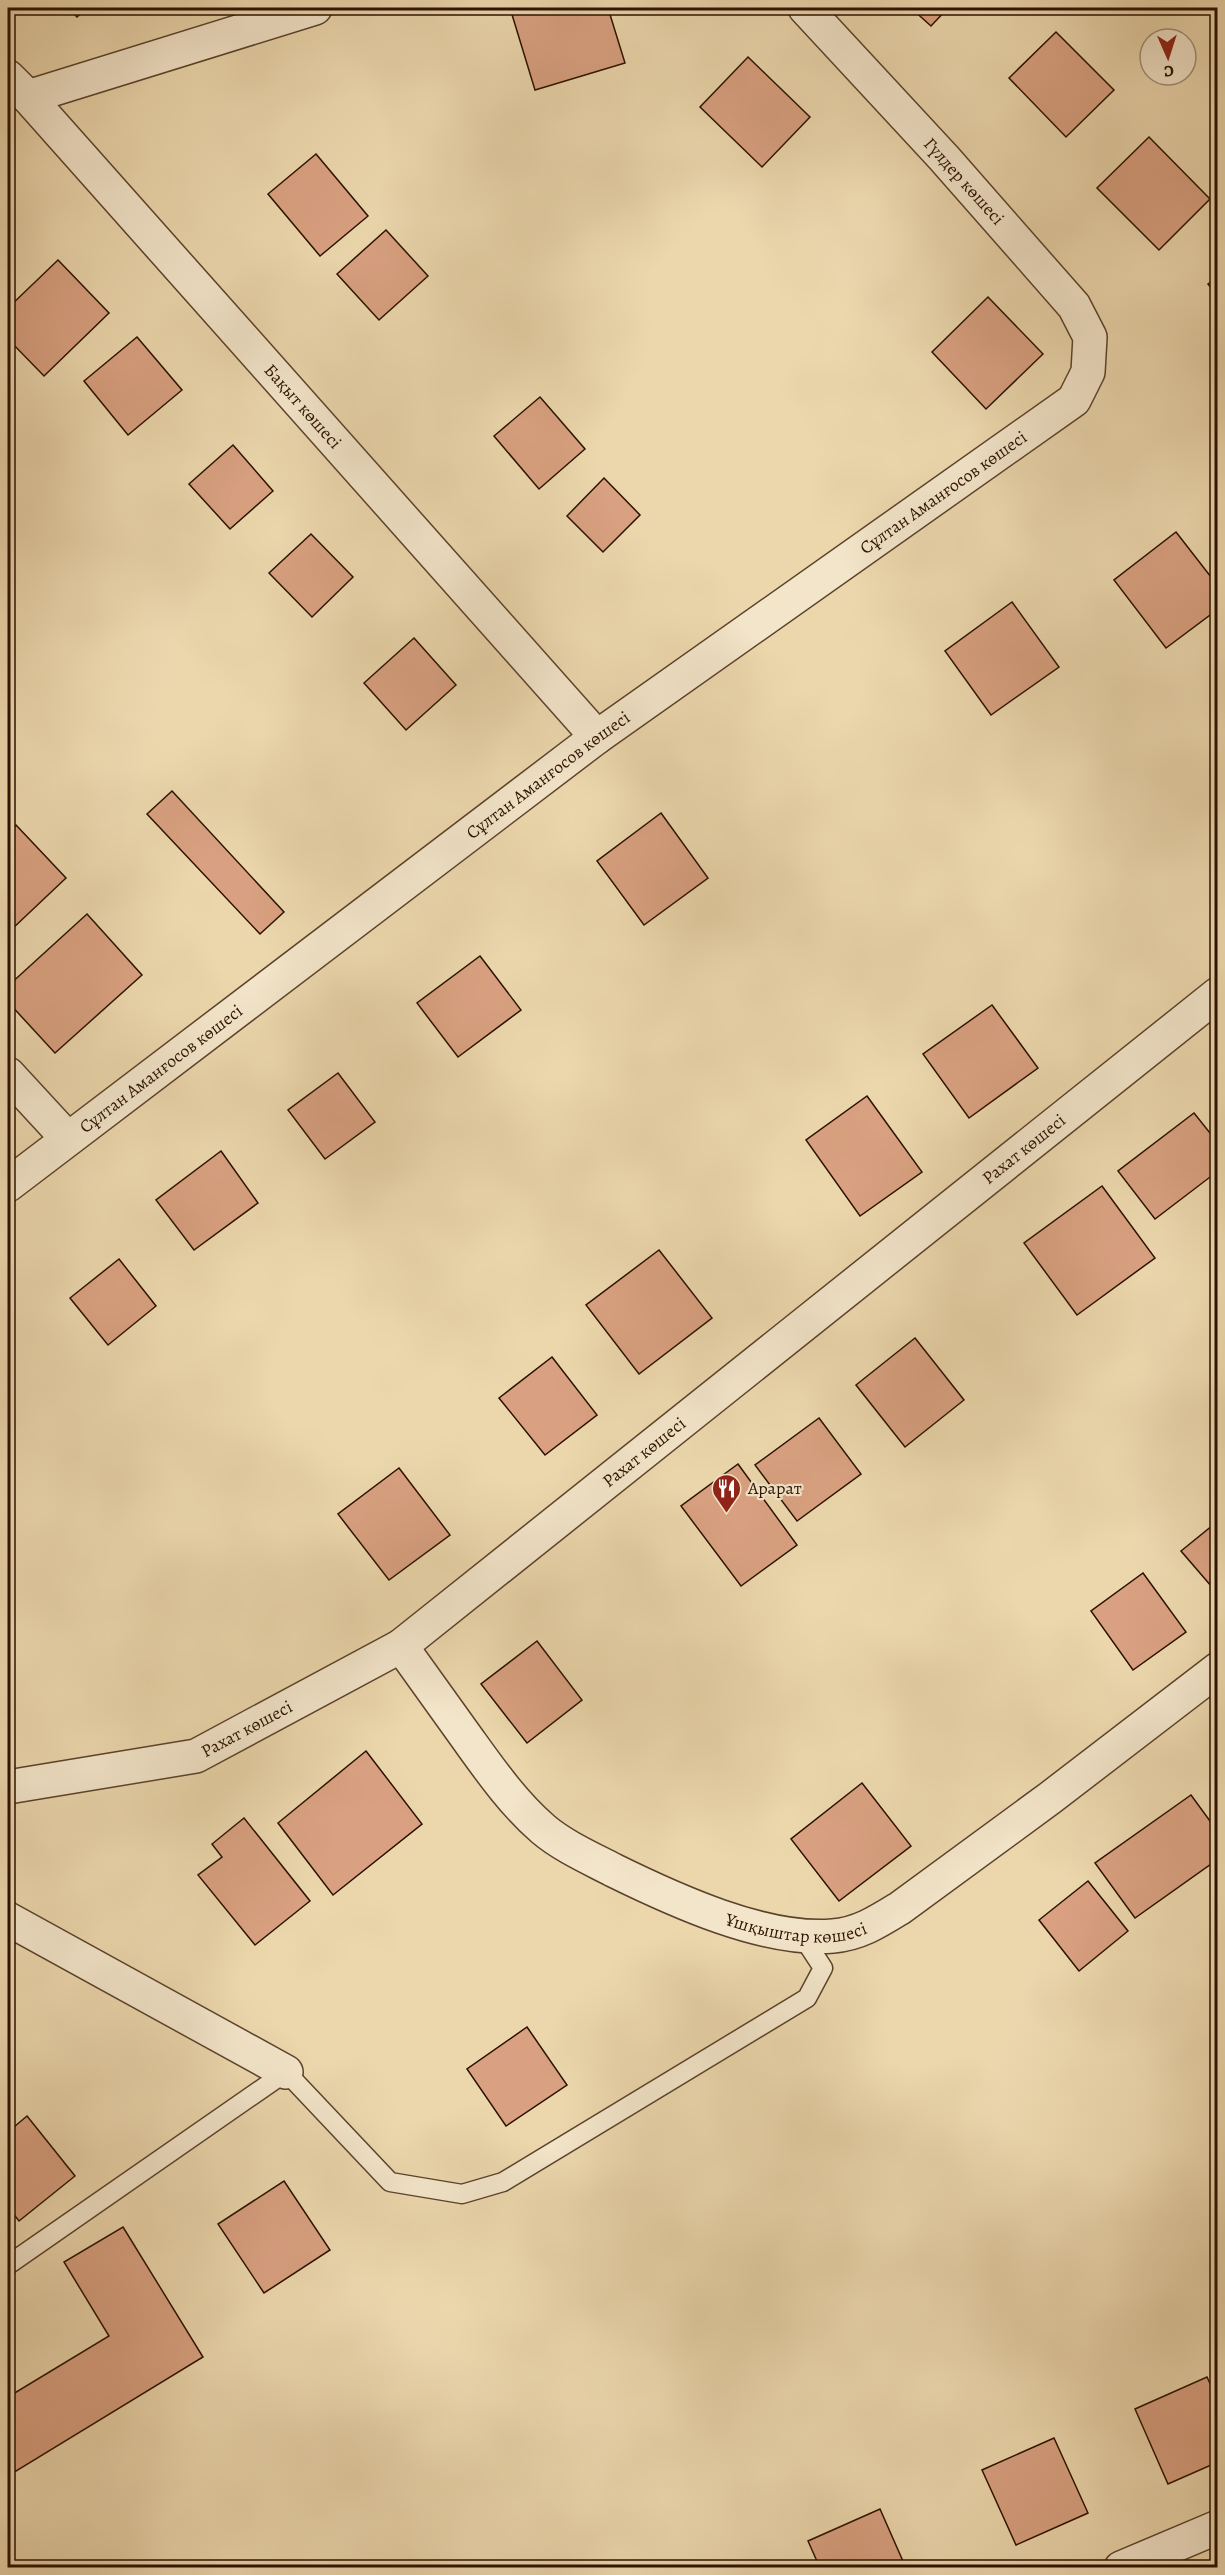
<svg xmlns="http://www.w3.org/2000/svg" width="1225" height="2575" font-family="Alegreya,serif">
<style>
.building{fill:#d9a181;stroke:#2b1100;stroke-width:1.5}
.lines{fill:none;stroke-linecap:round;stroke-linejoin:round}
.service-casing{stroke:#5b422b;stroke-width:21}
.minor-casing{stroke:#5b422b;stroke-width:36}
.service{stroke:#f3e5ca;stroke-width:18}
.minor{stroke:#f3e5ca;stroke-width:33}
.labels{text-anchor:middle;dominant-baseline:central;stroke-width:4.5;stroke-linejoin:round;paint-order:stroke}
.street-label{font-size:18px;fill:#2b1100;stroke:#f3e5ca}
.poi-label{font-size:18px;fill:#2b1100;stroke:#f3e5ca;text-anchor:start}
</style>
<rect width="100%" height="100%" fill="#ecd7ad"/>
<filter id="stains"><feTurbulence type="fractalNoise" baseFrequency=".00333" numOctaves="4"/><feColorMatrix values="0 0 0 0 .2 0 0 0 0 .09 0 0 0 0 .02 0 0 0 .5 -.17"/></filter>
<radialGradient id="worn" r=".72"><stop offset=".6" stop-color="#630" stop-opacity="0"/><stop offset="1" stop-color="#630" stop-opacity=".3"/></radialGradient>
<g class="building">
<path d="M68,8h19l-10,9z"/>
<path d="M510,8h98l17,55 -90,27z"/>
<path d="M911,8h37l-17,18z"/>
<path d="M1056,32l58,58 -48,47 -57,-59z"/>
<path d="M748,57l62,60 -48,50 -62,-60z"/>
<path d="M1149,137l61,62 -51,51 -62,-62z"/>
<path d="M316,154l52,62 -48,40 -52,-62z"/>
<path d="M386,230l42,46 -49,44 -42,-46z"/>
<path d="M58,260l51,53 -65,63 -36,-37v-31z"/>
<path d="M1218,276v20l-10,-12z"/>
<path d="M988,297l55,57 -57,55 -54,-57z"/>
<path d="M137,337l45,53 -54,45 -44,-54z"/>
<path d="M540,397l45,52 -46,40 -45,-53z"/>
<path d="M233,445l40,46 -43,38 -41,-45z"/>
<path d="M604,478l36,37 -37,37 -36,-36z"/>
<path d="M1176,532l42,54v23l-52,39 -52,-68z"/>
<path d="M311,534l42,43 -41,40 -43,-44z"/>
<path d="M1012,602l47,65 -68,48 -46,-64z"/>
<path d="M414,638l42,47 -50,45 -42,-47z"/>
<path d="M172,791l112,121 -24,22 -113,-120z"/>
<path d="M661,813l47,65 -64,47 -47,-64z"/>
<path d="M16,825l50,53 -55,52 -3,-3v-94z"/>
<path d="M87,914l55,61 -87,78 -47,-51v-16z"/>
<path d="M480,956l41,54 -63,47 -41,-54z"/>
<path d="M992,1005l46,63 -69,50 -46,-64z"/>
<path d="M338,1073l37,49 -50,37 -37,-49z"/>
<path d="M867,1096l55,76 -62,44 -54,-76z"/>
<path d="M1194,1113l24,30v28l-63,48 -37,-48z"/>
<path d="M221,1151l37,52 -64,47 -38,-50z"/>
<path d="M1102,1186l53,72 -78,57 -53,-72z"/>
<path d="M659,1250l53,68 -73,56 -53,-69z"/>
<path d="M119,1259l37,47 -48,39 -38,-47z"/>
<path d="M915,1338l49,62 -59,47 -49,-62z"/>
<path d="M552,1357l45,58 -52,40 -46,-57z"/>
<path d="M819,1418l42,56 -64,47 -42,-56z"/>
<path d="M738,1464l59,81 -56,41 -60,-80z"/>
<path d="M399,1468l51,67 -61,45 -51,-66z"/>
<path d="M1218,1521v73l-37,-43z"/>
<path d="M1143,1573l43,59 -53,38 -42,-59z"/>
<path d="M537,1641l45,59 -55,43 -46,-59z"/>
<path d="M366,1751l56,73 -89,71 -55,-72z"/>
<path d="M862,1783l49,63 -72,55 -48,-62z"/>
<path d="M1191,1795l27,37v27l-83,59 -40,-55z"/>
<path d="M244,1818l66,83 -55,44 -57,-70 24,-18 -10,-13z"/>
<path d="M1088,1881l40,50 -49,40 -40,-51z"/>
<path d="M527,2027l40,58 -61,41 -39,-57z"/>
<path d="M27,2116l48,60 -56,45 -11,-14v-75z"/>
<path d="M284,2181l46,69 -66,43 -46,-69z"/>
<path d="M123,2227l80,130 -195,119v-79l101,-61 -45,-74z"/>
<path d="M1207,2377l11,24v61l-50,22 -33,-75z"/>
<path d="M1054,2438l34,75 -72,32 -34,-75z"/>
<path d="M880,2509l26,59h-86l-12,-27z"/>
</g>
<g class="lines">
<defs>
<path id="service" d="M8,2265l278,-193 104,110 72,12 41,-12 304,-184 16,-30 -21,-32"/>
<g id="minor">
<path id="s1" d="M8,77l20,20 569,640"/>
<path d="M28,97l287,-89"/>
<path d="M8,1074l59,64"/>
<path id="s2" d="M8,1185l589,-448 477,-337 14,-28 2,-35 -16,-31 -130,-148 -139,-150"/>
<path id="s3" d="M401,1646c22,31 44,61 66,92 23,32 46,65 76,91 20,17 47,29 70,41 61,30 152,72 220,66 26,-2 46,-15 67,-28l150,-110 168,-129"/>
<path id="s4" d="M8,1787l188,-31 205,-110 817,-652"/>
<path d="M8,1919l278,153"/>
<path d="M1121,2568l97,-41"/>
</g>
</defs>
<use href="#service" class="service-casing"/>
<use href="#minor" class="minor-casing"/>
<use href="#service" class="service"/>
<use href="#minor" class="minor"/>
</g>
<defs>
<symbol id="restaurant-pin" viewBox="-11 -11 22 30"><path d="M0 17L-7.5 6A9.5 9.5 0 1 1 7.5 6Z" fill="#8f2418" stroke="#f3e5ca"/><path d="M-5-6h1v4h1v-4h1v4h1v-4h1v5L-1.5 .5V6h-2V.5L-5-1ZM5-6V6H3V1.5H1.5Q1.5-4 5-6Z" fill="#fff"/></symbol>
</defs>
<g fill-rule="evenodd">
<use href="#restaurant-pin" x="710" y="1472" width="33" height="45"/>
</g>
<g class="labels">
<g class="street-label">
<text transform="translate(964 181) rotate(48)">Гүлдер көшесі</text>
<text stroke="none"><textPath href="#s1" startOffset="442">Бақыт көшесі</textPath></text>
<text stroke="none"><textPath href="#s2" startOffset="1164">Сұлтан Аманғосов көшесі</textPath></text>
<text stroke="none"><textPath href="#s2" startOffset="678">Сұлтан Аманғосов көшесі</textPath></text>
<text stroke="none"><textPath href="#s2" startOffset="192">Сұлтан Аманғосов көшесі</textPath></text>
<text stroke="none"><textPath href="#s4" startOffset="1220">Рахат көшесі</textPath></text>
<text stroke="none"><textPath href="#s4" startOffset="734">Рахат көшесі</textPath></text>
<text stroke="none"><textPath href="#s4" startOffset="248">Рахат көшесі</textPath></text>
<text stroke="none"><textPath href="#s3" startOffset="508">Ұшқыштар көшесі</textPath></text>
</g>
<g class="poi-label">
<text x="748" y="1488">Арарат</text>
</g>
</g>
<rect width="1225" height="2575" fill="none" stroke="#ecd7ad" stroke-width="30"/>
<rect x="9" y="9" width="1207" height="2557" fill="none" stroke="#2b1100" stroke-width="3"/>
<rect x="15" y="15" width="1195" height="2545" fill="none" stroke="#2b1100" stroke-width="1.5"/>
<g transform="translate(1168 57) rotate(177)"><circle r="28" fill="#f3e5ca" stroke="#a39079" stroke-width="1.5"/>
<path d="M0-4.5L10 22L0 15L-10 22Z" fill="#8f2418"/>
<text y="-9" font-size="16" font-weight="bold" text-anchor="middle" fill="#2b1100">С</text>
</g>
<rect width="100%" height="100%" filter="url(#stains)"/>
<rect width="100%" height="100%" fill="url(#worn)"/>
</svg>
